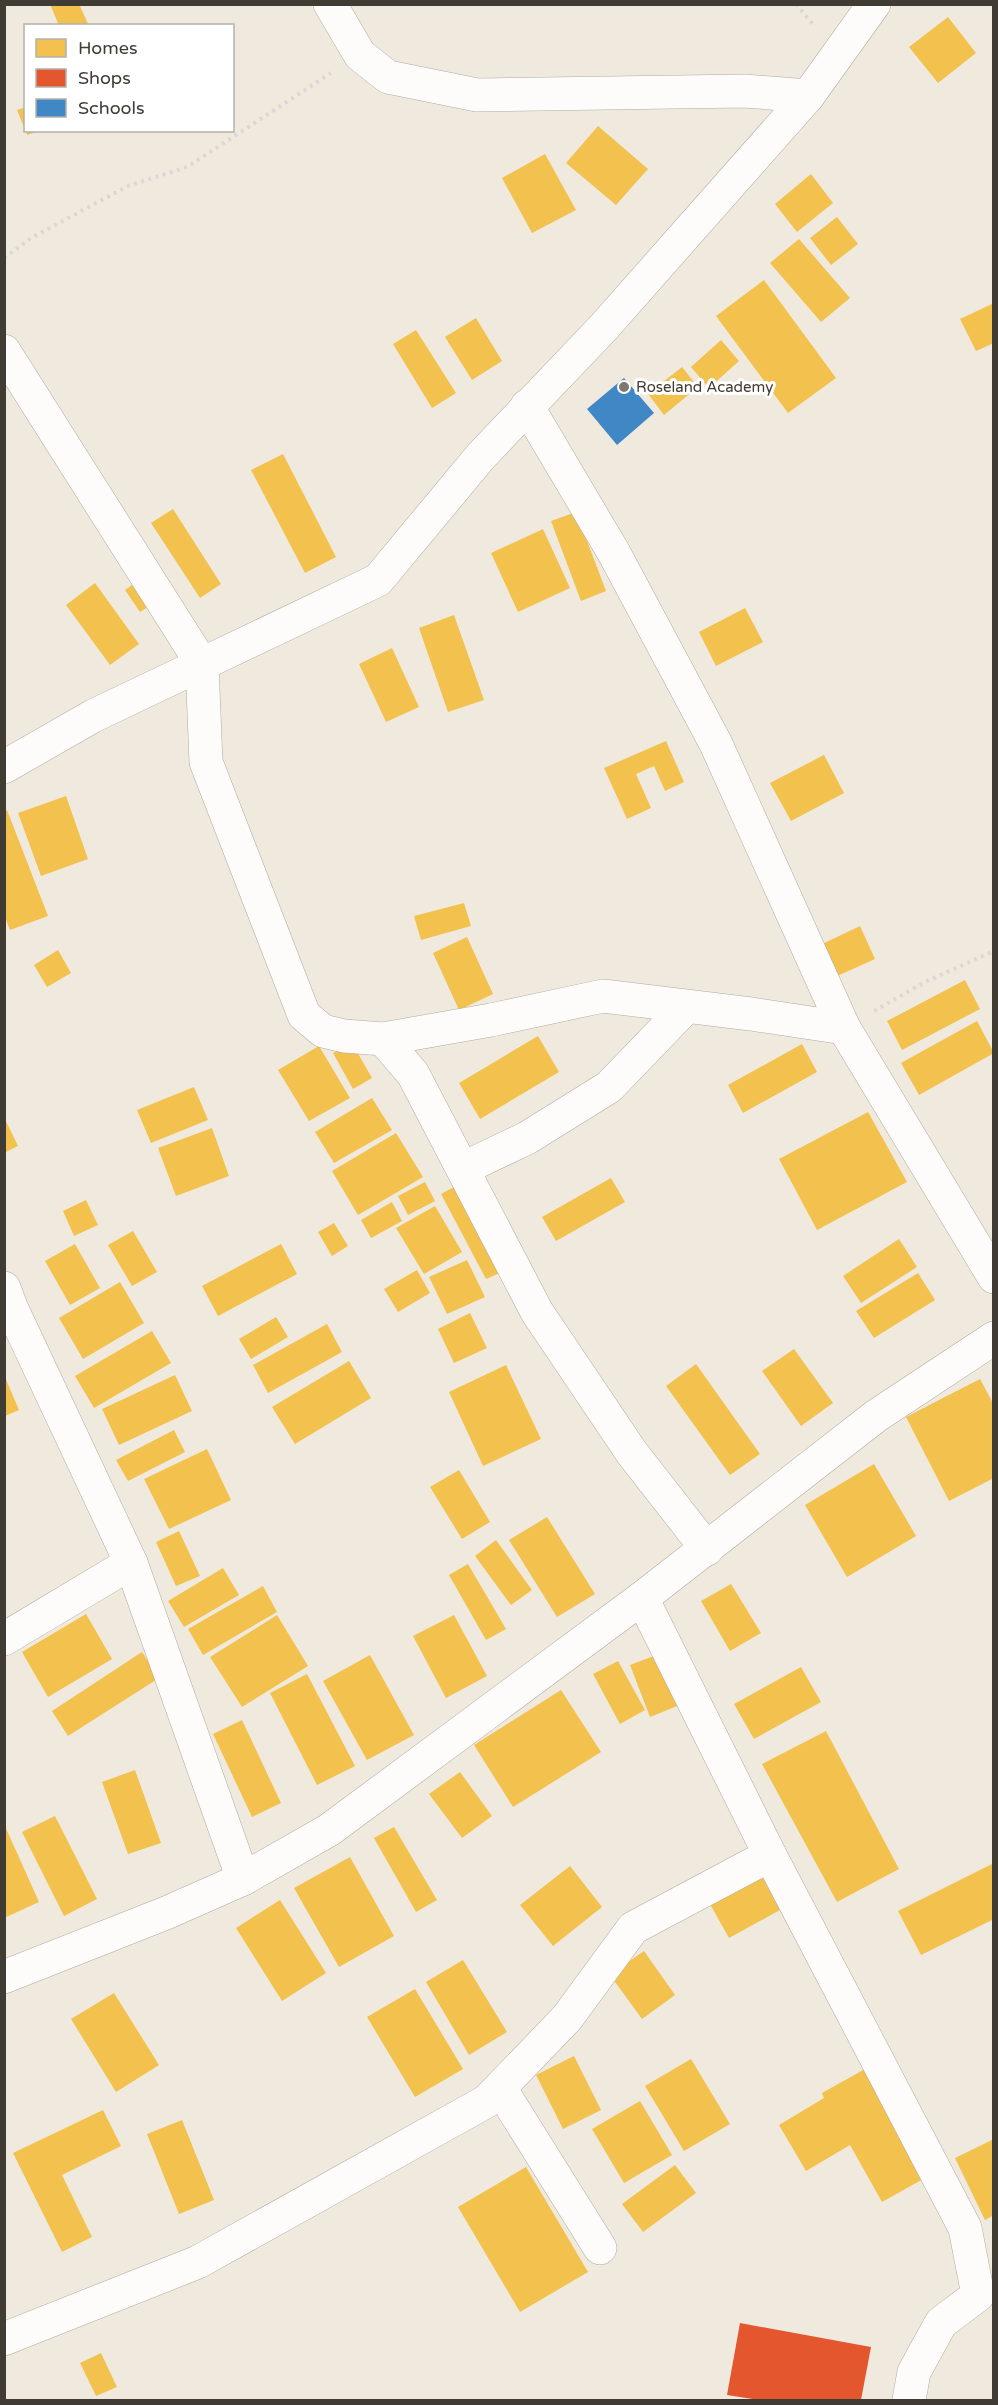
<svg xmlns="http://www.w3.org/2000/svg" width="998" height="2405" font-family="'Varela Round',sans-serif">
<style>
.homes{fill:#f2c14e}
.shops{fill:#e4572e}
.schools{fill:#3f88c5}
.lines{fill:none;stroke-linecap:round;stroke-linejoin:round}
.minor-casing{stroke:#afaaa1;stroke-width:34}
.path{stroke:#dad8d5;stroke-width:4;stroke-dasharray:3 4.5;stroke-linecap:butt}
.minor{stroke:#fdfcfa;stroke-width:33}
.poi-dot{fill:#7e786f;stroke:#fff;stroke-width:2}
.labels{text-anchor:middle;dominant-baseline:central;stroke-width:6;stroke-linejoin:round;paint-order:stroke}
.poi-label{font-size:15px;fill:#403b33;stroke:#fff;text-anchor:start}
</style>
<rect width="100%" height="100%" fill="#f0eade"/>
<g class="homes">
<path d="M50,4h29l10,22h-30z"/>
<path d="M948,17l28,36 -38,30 -29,-36z"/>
<path d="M26,107v23h-1l-8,-20z"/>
<path d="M598,126l50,43 -32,36 -50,-42z"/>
<path d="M26,130h13v1l-12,4z"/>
<path d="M545,154l31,56 -44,23 -30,-55z"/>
<path d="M811,174l22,29 -36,29 -22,-28z"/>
<path d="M837,217l21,27 -27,21 -21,-27z"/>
<path d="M799,239l51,59 -29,24 -51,-59z"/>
<path d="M764,280l72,98 -48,35 -72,-97z"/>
<path d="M994,303v40l-18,8 -16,-32z"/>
<path d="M476,318l26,43 -30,19 -27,-43z"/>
<path d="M416,330l40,63 -24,15 -39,-64z"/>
<path d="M721,340l18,21 -30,27 -18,-21z"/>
<path d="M682,367l16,20 -34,28 -16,-21z"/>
<path d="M283,454l53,103 -31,16 -54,-103z"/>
<path d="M173,509l48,75 -21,14 -49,-75z"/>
<path d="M576,512l30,79 -25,10 -30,-80z"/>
<path d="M543,529l27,59 -52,24 -27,-59z"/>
<path d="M95,583l44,61 -29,21 -44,-60z"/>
<path d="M132,585l16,22 -8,5 -15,-22z"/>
<path d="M745,608l18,34 -47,24 -17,-34z"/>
<path d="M454,615l30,85 -36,12 -29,-84z"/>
<path d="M392,648l27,59 -33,15 -27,-58z"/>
<path d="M666,741l18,41 -19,9 -11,-25 -18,8 15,34 -24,11 -23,-51z"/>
<path d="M824,755l20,38 -53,28 -21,-38z"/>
<path d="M66,796l22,63 -47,17 -23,-63z"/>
<path d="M7,810l41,106 -38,14 -6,-15v-103z"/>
<path d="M464,903l7,23 -50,14 -7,-24z"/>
<path d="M860,926l15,33 -40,18 -15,-32z"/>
<path d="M467,937l26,57 -34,16 -26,-57z"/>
<path d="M58,950l13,23 -24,14 -13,-22z"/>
<path d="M965,980l15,29 -78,41 -15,-29z"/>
<path d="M977,1021l17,32 -75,42 -18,-32z"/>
<path d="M538,1036l21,36 -79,47 -21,-36z"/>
<path d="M352,1043l20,35 -19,11 -20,-36z"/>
<path d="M802,1044l15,28 -74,41 -15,-28z"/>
<path d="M319,1046l31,52 -41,23 -31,-51z"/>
<path d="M194,1087l14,33 -57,23 -14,-33z"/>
<path d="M372,1098l20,32 -58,33 -19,-31z"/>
<path d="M868,1112l39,70 -90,48 -38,-71z"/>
<path d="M4,1117l14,29 -14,7z"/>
<path d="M212,1128l17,48 -53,20 -18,-48z"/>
<path d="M396,1133l27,44 -65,38 -26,-44z"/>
<path d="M611,1178l14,24 -69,39 -14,-24z"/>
<path d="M425,1182l10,19 -27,14 -10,-19z"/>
<path d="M456,1186l46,86 -16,7 -45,-85z"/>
<path d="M86,1200l12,25 -24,11 -11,-25z"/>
<path d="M392,1202l10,19 -31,17 -10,-18z"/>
<path d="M435,1206l27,46 -38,22 -28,-46z"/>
<path d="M334,1223l14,23 -16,10 -14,-24z"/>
<path d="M133,1231l24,41 -25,14 -24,-41z"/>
<path d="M899,1239l18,28 -56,36 -18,-27z"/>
<path d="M75,1244l25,44 -30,17 -25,-44z"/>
<path d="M281,1244l16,30 -79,42 -16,-30z"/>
<path d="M467,1260l18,37 -38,17 -18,-37z"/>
<path d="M417,1270l13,23 -32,19 -14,-23z"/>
<path d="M918,1273l17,27 -61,38 -18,-27z"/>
<path d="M120,1282l24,41 -61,36 -24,-41z"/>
<path d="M470,1313l17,35 -33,15 -16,-34z"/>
<path d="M276,1317l12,20 -37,22 -12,-20z"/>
<path d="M327,1324l15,28 -74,41 -15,-28z"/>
<path d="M152,1331l19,32 -77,45 -19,-32z"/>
<path d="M794,1349l39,54 -32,23 -39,-55z"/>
<path d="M349,1361l22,37 -76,46 -23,-37z"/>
<path d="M696,1364l64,90 -30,21 -64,-89z"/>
<path d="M506,1365l35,74 -58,27 -34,-74z"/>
<path d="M175,1375l17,36 -73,34 -17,-36z"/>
<path d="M5,1377l14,33 -14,6z"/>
<path d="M980,1379l14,26v73l-45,23 -43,-84z"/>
<path d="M174,1430l11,22 -57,29 -12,-21z"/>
<path d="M207,1449l24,51 -62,29 -25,-50z"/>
<path d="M874,1464l42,72 -69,41 -42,-72z"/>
<path d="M459,1470l31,52 -28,17 -32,-52z"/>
<path d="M547,1517l48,77 -38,23 -48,-77z"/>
<path d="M179,1531l21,45 -24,10 -20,-44z"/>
<path d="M496,1540l36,50 -21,15 -36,-49z"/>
<path d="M468,1564l38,65 -20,11 -37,-65z"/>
<path d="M223,1568l16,27 -55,32 -16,-26z"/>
<path d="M731,1584l30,49 -31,18 -29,-50z"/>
<path d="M263,1586l14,26 -74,43 -15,-26z"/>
<path d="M86,1614l26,45 -64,38 -26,-45z"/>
<path d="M277,1615l31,51 -66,41 -32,-50z"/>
<path d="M454,1615l33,61 -41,22 -33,-62z"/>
<path d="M667,1651l20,51 -37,15 -20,-52z"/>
<path d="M142,1652l17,26 -91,58 -16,-25z"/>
<path d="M370,1655l44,80 -47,25 -44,-79z"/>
<path d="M618,1661l27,49 -25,14 -27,-50z"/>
<path d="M801,1667l20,35 -67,37 -20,-35z"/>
<path d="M307,1674l48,92 -38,19 -47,-92z"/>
<path d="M561,1690l40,62 -88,55 -39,-62z"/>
<path d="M242,1720l39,83 -29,14 -39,-83z"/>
<path d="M826,1731l73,138 -62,33 -75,-138z"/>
<path d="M135,1770l26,73 -33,11 -26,-72z"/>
<path d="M460,1772l32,44 -30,22 -33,-44z"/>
<path d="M55,1816l42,83 -33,17 -42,-84z"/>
<path d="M4,1824l35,78 -35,16z"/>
<path d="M394,1827l43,73 -21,12 -42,-74z"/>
<path d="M350,1857l44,79 -55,31 -45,-79z"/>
<path d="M994,1863v56l-73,36 -23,-44z"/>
<path d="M570,1866l32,41 -49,39 -33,-41z"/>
<path d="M758,1869l22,41 -51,28 -23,-41z"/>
<path d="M280,1900l46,73 -44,28 -46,-73z"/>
<path d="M644,1951l31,44 -33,24 -32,-44z"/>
<path d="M463,1960l44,72 -38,23 -43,-73z"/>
<path d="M415,1989l48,80 -48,28 -48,-80z"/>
<path d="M114,1993l45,72 -43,27 -45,-73z"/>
<path d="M574,2056l27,54 -38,19 -27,-54z"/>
<path d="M691,2059l39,65 -46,27 -39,-65z"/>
<path d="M865,2069l60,109 -43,24 -32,-57 -44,26 -27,-46 45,-27 -2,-5z"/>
<path d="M640,2101l32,54 -48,28 -32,-54z"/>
<path d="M103,2110l18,36 -59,29 30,62 -30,15 -49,-99z"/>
<path d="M182,2120l32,80 -35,14 -32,-80z"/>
<path d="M994,2139v76l-9,5 -30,-62z"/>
<path d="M675,2165l21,28 -53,39 -21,-28z"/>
<path d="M526,2167l62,105 -68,40 -62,-105z"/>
<path d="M101,2353l16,34 -21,9 -16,-33z"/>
</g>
<path class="shops" d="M740,2323l131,24 -10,53h-102l-32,-5z"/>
<path class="schools" d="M624,378l30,35 -37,32 -30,-36z"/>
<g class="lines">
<defs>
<g id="minor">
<path d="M330,4l30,51 28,22 89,18 267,-4 64,5"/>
<path d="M4,351l198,313 4,98 98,253 19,16 21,5 39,3 30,35 124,238 95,141 75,96"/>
<path d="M527,406l87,147 102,191 128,284 150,249"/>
<path d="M4,767l89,-51 285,-136 103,-124 122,-128 205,-232 66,-92"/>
<path d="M383,1039l108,-19 112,-24 148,18 93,14"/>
<path d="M464,1168l63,-30 82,-51 77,-80"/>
<path d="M4,1288l7,19 120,256"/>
<path d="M642,1598l128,257 195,373 13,67 -37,28 -27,49 -5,28"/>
<path d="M4,1639l127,-76 112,316 86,-49 313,-232 234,-182 118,-78"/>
<path d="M4,1977l162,-64 77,-34"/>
<path d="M500,2088l100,160"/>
<path d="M4,2339l194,-77 289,-161 80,-83 66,-90 137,-73"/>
</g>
</defs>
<use href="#minor" class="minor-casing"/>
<g class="path">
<path d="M796,4l19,23"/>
<path d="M4,258l27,-20 97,-52 59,-19 144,-94"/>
<path d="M874,1011l53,-30 67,-30"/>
</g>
<use href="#minor" class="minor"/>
</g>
<circle class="poi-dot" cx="624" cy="387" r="6"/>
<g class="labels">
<g class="poi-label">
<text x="636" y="387">Roseland Academy</text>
</g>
</g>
<rect width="998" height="2405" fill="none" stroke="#403b33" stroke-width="12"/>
<rect x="24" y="24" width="210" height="108" fill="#ffffff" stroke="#b3b1ad" stroke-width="1.5"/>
<rect x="36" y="39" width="30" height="18" fill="#f2c14e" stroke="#b3b1ad" stroke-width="1.5"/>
<text x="78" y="54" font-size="18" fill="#403b33">Homes</text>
<rect x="36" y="69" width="30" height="18" fill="#e4572e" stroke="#b3b1ad" stroke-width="1.5"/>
<text x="78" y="84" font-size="18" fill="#403b33">Shops</text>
<rect x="36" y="99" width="30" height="18" fill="#3f88c5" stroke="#b3b1ad" stroke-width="1.5"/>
<text x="78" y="114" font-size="18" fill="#403b33">Schools</text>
</svg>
